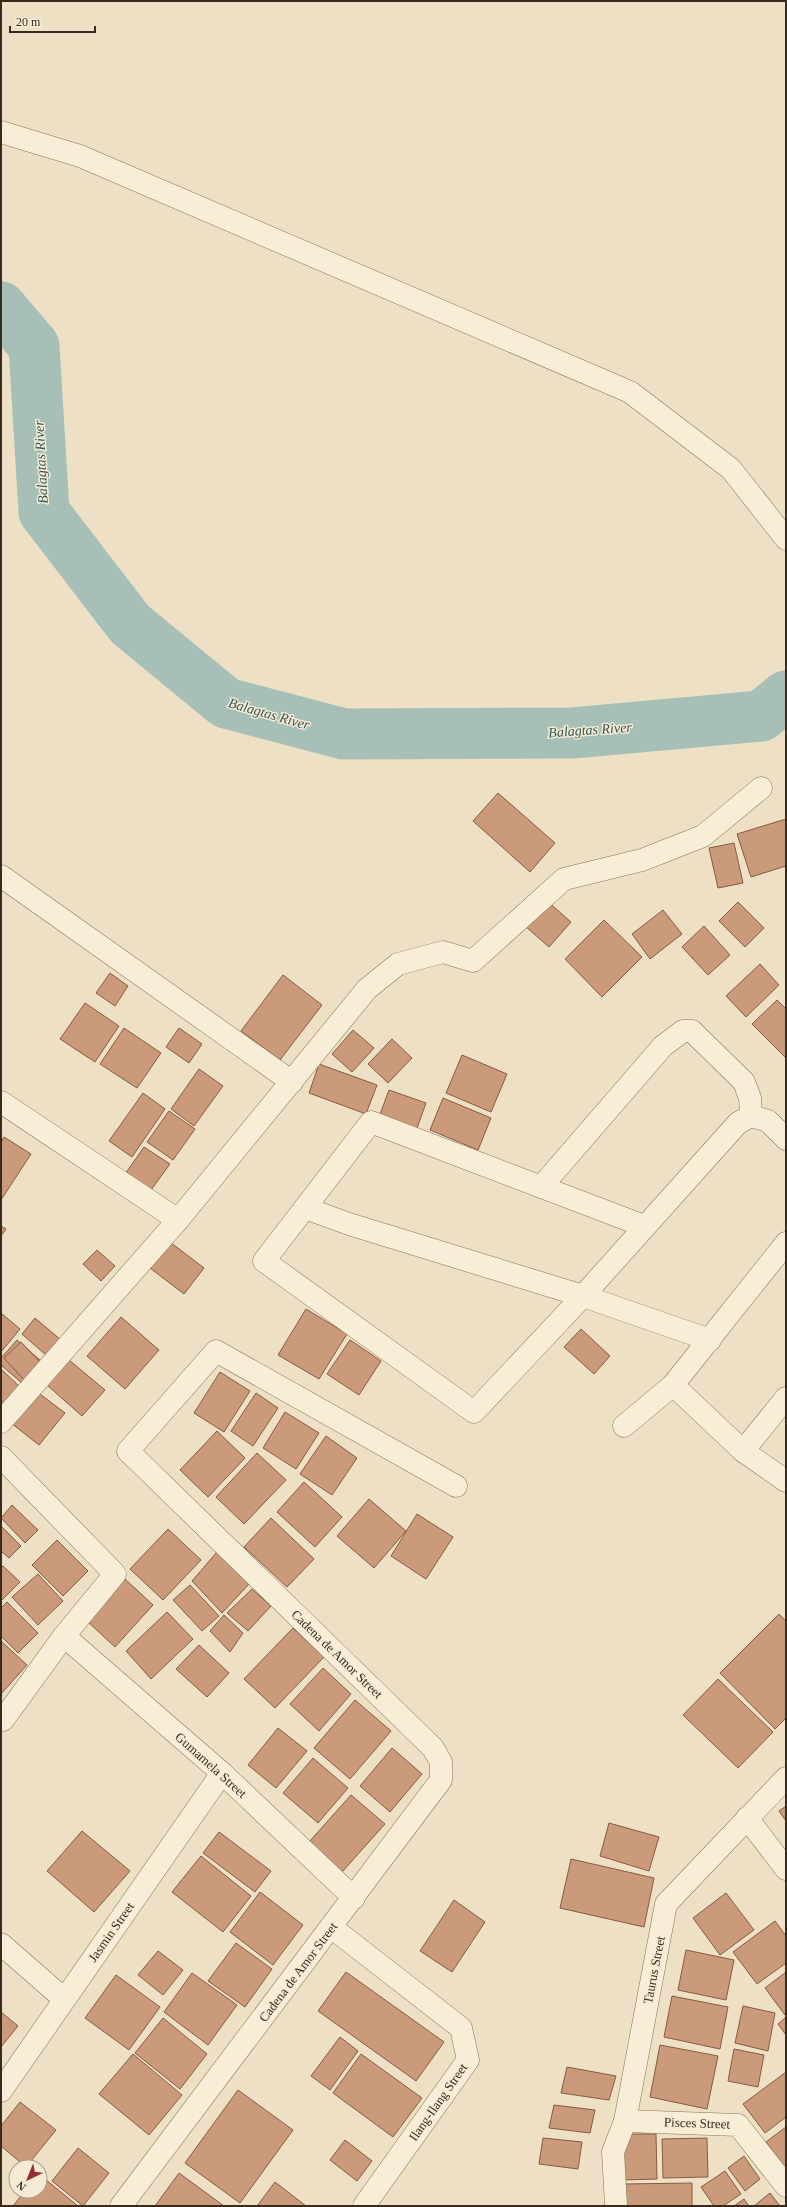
<svg xmlns="http://www.w3.org/2000/svg" width="787" height="2207" font-family="Georgia,serif">
<style>
.lines{fill:none;stroke-linecap:round;stroke-linejoin:round}
.river{stroke:#a6c0b8;stroke-width:51}
.building{fill:#ca9a7b;stroke:#865b41}
.minor-casing{stroke:#88725b;stroke-width:23}
.tertiary-casing{stroke:#88725b;stroke-width:23}
.minor{stroke:#f8eed7;stroke-width:22}
.tertiary{stroke:#f8eed7;stroke-width:22}
.labels{text-anchor:middle;dominant-baseline:central;stroke-width:3;stroke-linejoin:round;paint-order:stroke}
.street-label{font-size:13px;fill:#382a1f;stroke:#f5ebd4}
.water-label{font-size:14px;font-style:italic;fill:#2e5754;stroke:#f5ebd4}
</style>
<rect width="100%" height="100%" fill="#ede0c4"/>
<g class="lines">
<path class="river" d="M1,307l33,39 10,166 86,112 96,79 118,31 228,-1 189,-17 25,-20"/>
</g>
<g class="building">
<path d="M498,793l57,50 -25,29 -57,-51z"/>
<path d="M786,819v47l-35,11 -14,-43z"/>
<path d="M734,843l9,40 -25,5 -9,-40z"/>
<path d="M547,901l24,21 -22,25 -24,-21z"/>
<path d="M738,902l26,26 -19,19 -26,-26z"/>
<path d="M663,910l19,24 -32,25 -18,-25z"/>
<path d="M604,920l38,37 -40,40 -37,-38z"/>
<path d="M704,926l26,29 -22,20 -26,-28z"/>
<path d="M760,964l19,21 -33,32 -20,-21z"/>
<path d="M110,973l18,13 -13,20 -19,-13z"/>
<path d="M283,975l39,30 -42,55 -39,-29z"/>
<path d="M777,1000l9,9v49l-34,-34z"/>
<path d="M85,1003l34,23 -24,36 -35,-23z"/>
<path d="M124,1028l37,25 -24,35 -37,-24z"/>
<path d="M179,1028l23,16 -13,19 -23,-16z"/>
<path d="M353,1030l21,18 -22,24 -20,-18z"/>
<path d="M392,1039l20,19 -24,25 -20,-19z"/>
<path d="M462,1055l45,19 -16,38 -45,-19z"/>
<path d="M319,1064l58,21 -11,29 -57,-21z"/>
<path d="M199,1069l24,17 -29,40 -23,-17z"/>
<path d="M389,1090l37,13 -10,28 -37,-14z"/>
<path d="M143,1093l22,16 -33,48 -23,-16z"/>
<path d="M443,1098l48,20 -13,32 -48,-20z"/>
<path d="M169,1111l26,18 -22,31 -26,-18z"/>
<path d="M4,1137l27,17 -30,46v-58z"/>
<path d="M144,1147l26,17 -22,30 -25,-17z"/>
<path d="M1,1226l5,3 -5,7z"/>
<path d="M170,1242l34,26 -20,26 -34,-26z"/>
<path d="M97,1250l18,16 -14,15 -18,-17z"/>
<path d="M306,1309l41,25 -28,45 -41,-24z"/>
<path d="M1,1313l19,16 -19,23z"/>
<path d="M121,1317l38,33 -34,39 -38,-33z"/>
<path d="M35,1318l26,22 -14,16 -25,-22z"/>
<path d="M581,1329l29,27 -16,18 -30,-27z"/>
<path d="M17,1340l24,21 -19,22 -21,-18v-7z"/>
<path d="M350,1340l31,21 -22,34 -32,-21z"/>
<path d="M21,1342l20,21 -17,17 -20,-22z"/>
<path d="M69,1360l36,30 -23,26 -35,-31z"/>
<path d="M1,1369l19,18 -15,17 -4,-3z"/>
<path d="M220,1372l30,19 -26,41 -30,-19z"/>
<path d="M36,1391l29,22 -26,32 -28,-22z"/>
<path d="M256,1393l22,15 -25,38 -22,-15z"/>
<path d="M285,1412l34,21 -23,36 -33,-21z"/>
<path d="M217,1431l28,27 -37,39 -28,-27z"/>
<path d="M326,1436l31,22 -25,37 -32,-21z"/>
<path d="M257,1453l29,27 -42,44 -28,-27z"/>
<path d="M304,1482l38,35 -27,30 -38,-35z"/>
<path d="M369,1499l37,32 -32,37 -37,-32z"/>
<path d="M12,1505l26,25 -13,13 -24,-25z"/>
<path d="M417,1514l36,23 -27,42 -35,-23z"/>
<path d="M271,1518l43,41 -27,28 -43,-40z"/>
<path d="M1,1526l20,20 -12,12 -8,-7z"/>
<path d="M168,1529l33,31 -38,40 -33,-31z"/>
<path d="M57,1540l31,31 -25,25 -31,-31z"/>
<path d="M217,1552l33,31 -28,30 -30,-32z"/>
<path d="M3,1566l17,16 -19,19v-34z"/>
<path d="M38,1574l25,27 -25,24 -26,-28z"/>
<path d="M125,1579l28,26 -38,42 -28,-26z"/>
<path d="M190,1585l29,31 -17,15 -29,-31z"/>
<path d="M252,1589l19,17 -23,25 -21,-18z"/>
<path d="M7,1602l31,31 -20,20 -17,-17v-28z"/>
<path d="M167,1612l26,27 -42,40 -25,-28z"/>
<path d="M779,1614l7,7v97l-11,11 -55,-56z"/>
<path d="M224,1615l19,18 -13,19 -20,-21z"/>
<path d="M293,1628l31,29 -49,51 -31,-29z"/>
<path d="M1,1641l26,24 -26,29z"/>
<path d="M199,1645l30,28 -22,24 -31,-28z"/>
<path d="M323,1668l28,26 -32,37 -29,-27z"/>
<path d="M718,1679l55,53 -35,36 -55,-53z"/>
<path d="M355,1700l36,31 -41,48 -36,-31z"/>
<path d="M278,1728l29,23 -31,37 -28,-23z"/>
<path d="M392,1748l30,26 -32,38 -30,-26z"/>
<path d="M313,1758l35,30 -30,35 -35,-30z"/>
<path d="M351,1795l34,29 -43,48 -33,-30z"/>
<path d="M786,1806v15l-7,-10z"/>
<path d="M609,1823l50,14 -10,34 -49,-15z"/>
<path d="M82,1831l48,40 -36,41 -47,-41z"/>
<path d="M219,1832l52,39 -16,21 -52,-39z"/>
<path d="M201,1856l50,40 -28,36 -51,-40z"/>
<path d="M571,1859l83,19 -10,49 -84,-19z"/>
<path d="M260,1892l43,33 -30,40 -43,-33z"/>
<path d="M726,1893l28,37 -34,25 -27,-37z"/>
<path d="M454,1900l31,22 -33,50 -32,-21z"/>
<path d="M775,1921l11,15v27l-29,21 -24,-32z"/>
<path d="M236,1943l36,26 -27,38 -37,-26z"/>
<path d="M686,1950l48,10 -8,40 -48,-10z"/>
<path d="M158,1951l25,19 -20,25 -25,-20z"/>
<path d="M346,1972l98,70 -28,39 -98,-70z"/>
<path d="M786,1972v42l-1,1 -20,-27z"/>
<path d="M192,1973l45,32 -29,40 -44,-33z"/>
<path d="M116,1975l44,32 -31,43 -44,-32z"/>
<path d="M672,1996l56,11 -8,42 -56,-12z"/>
<path d="M743,2006l32,7 -7,38 -33,-8z"/>
<path d="M1,2012l17,14 -17,21z"/>
<path d="M786,2017v18l-8,-11z"/>
<path d="M163,2018l44,36 -27,35 -45,-36z"/>
<path d="M340,2037l18,14 -28,39 -19,-14z"/>
<path d="M660,2045l58,11 -11,53 -57,-12z"/>
<path d="M734,2049l30,6 -6,32 -30,-6z"/>
<path d="M133,2054l49,41 -33,40 -50,-41z"/>
<path d="M361,2054l61,44 -29,39 -60,-44z"/>
<path d="M567,2067l49,9 -7,24 -48,-7z"/>
<path d="M786,2072v45l-21,16 -22,-29z"/>
<path d="M238,2090l55,40 -53,73 -55,-40z"/>
<path d="M20,2102l36,28 -30,37 -25,-21v-20z"/>
<path d="M554,2105l41,5 -5,23 -41,-5z"/>
<path d="M786,2127v42l-20,-27z"/>
<path d="M621,2134h35l1,45 -34,1z"/>
<path d="M543,2138l39,4 -4,27 -39,-5z"/>
<path d="M707,2138l1,39 -45,1 -1,-39z"/>
<path d="M345,2140l27,21 -15,20 -27,-21z"/>
<path d="M78,2148l31,25 -26,33 -31,-25z"/>
<path d="M744,2156l16,23 -15,12 -17,-23z"/>
<path d="M725,2171l16,23 -18,12h-9l-13,-19z"/>
<path d="M179,2173l45,33h-69z"/>
<path d="M40,2175l38,31h-65l12,-15h15z"/>
<path d="M275,2182l31,24h-49z"/>
<path d="M692,2183v23h-69v-22z"/>
<path d="M770,2193l10,13h-26z"/>
<path d="M744,2199l5,7h-15z"/>
</g>
<g class="lines">
<defs>
<g id="minor">
<path d="M1,876l291,206"/>
<path d="M1,1102l177,118"/>
<path d="M541,1187l122,-141 20,-15h9l52,51 6,16 1,18"/>
<path d="M305,1208l44,16 234,72 127,44"/>
<path d="M644,1226l-273,-104 -107,139 210,151 109,-116 155,-173 13,-7 17,5 18,18"/>
<path d="M673,1385l70,66 43,30"/>
<path d="M1,1422l177,-202 189,-231 31,-25 45,-12 30,9 91,-82 78,-19 61,-24 58,-48"/>
<path d="M624,1426l49,-41 113,-142"/>
<path d="M743,1451l43,-53"/>
<path d="M1,1457l114,117 -51,62 -61,84 -2,-1"/>
<path d="M64,1636l158,137 132,125"/>
<path d="M747,1818l39,51"/>
<path d="M331,1927l130,101 7,32 -104,146"/>
<path d="M1,1944l63,55"/>
<path d="M1,2091l221,-318"/>
<path d="M625,2121l113,4 48,61"/>
<path d="M121,2206l320,-426v-18l-8,-14 -305,-297 88,-100 240,135"/>
<path d="M616,2206l-3,-54 12,-31 41,-217 120,-126"/>
</g>
<path id="tertiary" d="M1,132l79,24 550,236 101,77 55,70"/>
</defs>
<use href="#minor" class="minor-casing"/>
<use href="#tertiary" class="tertiary-casing"/>
<use href="#minor" class="minor"/>
<use href="#tertiary" class="tertiary"/>
</g>
<g class="labels">
<g class="street-label">
<text transform="translate(337 1654) rotate(44)">Cadena de Amor Street</text>
<text transform="translate(211 1765) rotate(42)">Gumamela Street</text>
<text transform="translate(111 1932) rotate(-55)">Jasmin Street</text>
<text transform="translate(654 1970) rotate(-79)">Taurus Street</text>
<text transform="translate(298 1972) rotate(-53)">Cadena de Amor Street</text>
<text transform="translate(438 2102) rotate(-55)">Ilang-Ilang Street</text>
<text transform="translate(697 2123) rotate(2)">Pisces Street</text>
</g>
<g class="water-label">
<text transform="translate(41 462) rotate(-93)">Balagtas River</text>
<text transform="translate(269 714) rotate(16)">Balagtas River</text>
<text transform="translate(590 730) rotate(-4)">Balagtas River</text>
</g>
</g>
<rect width="787" height="2207" fill="none" stroke="#382a1f" stroke-width="4"/>
<g transform="translate(28 2179) rotate(223)"><circle r="19" fill="#f5ebd4" stroke="#a99e8c"/>
<path d="M0-3L7 15L0 10L-7 15Z" fill="#952c2f"/>
<text y="-6" font-size="11" font-weight="bold" text-anchor="middle" fill="#382a1f">N</text>
</g>
<path d="M10 26v6h85v-6" fill="none" stroke="#382a1f" stroke-width="2"/>
<text x="16" y="26" font-size="12" fill="#382a1f" stroke="#f5ebd4" stroke-width="3" paint-order="stroke">20 m</text>
</svg>
